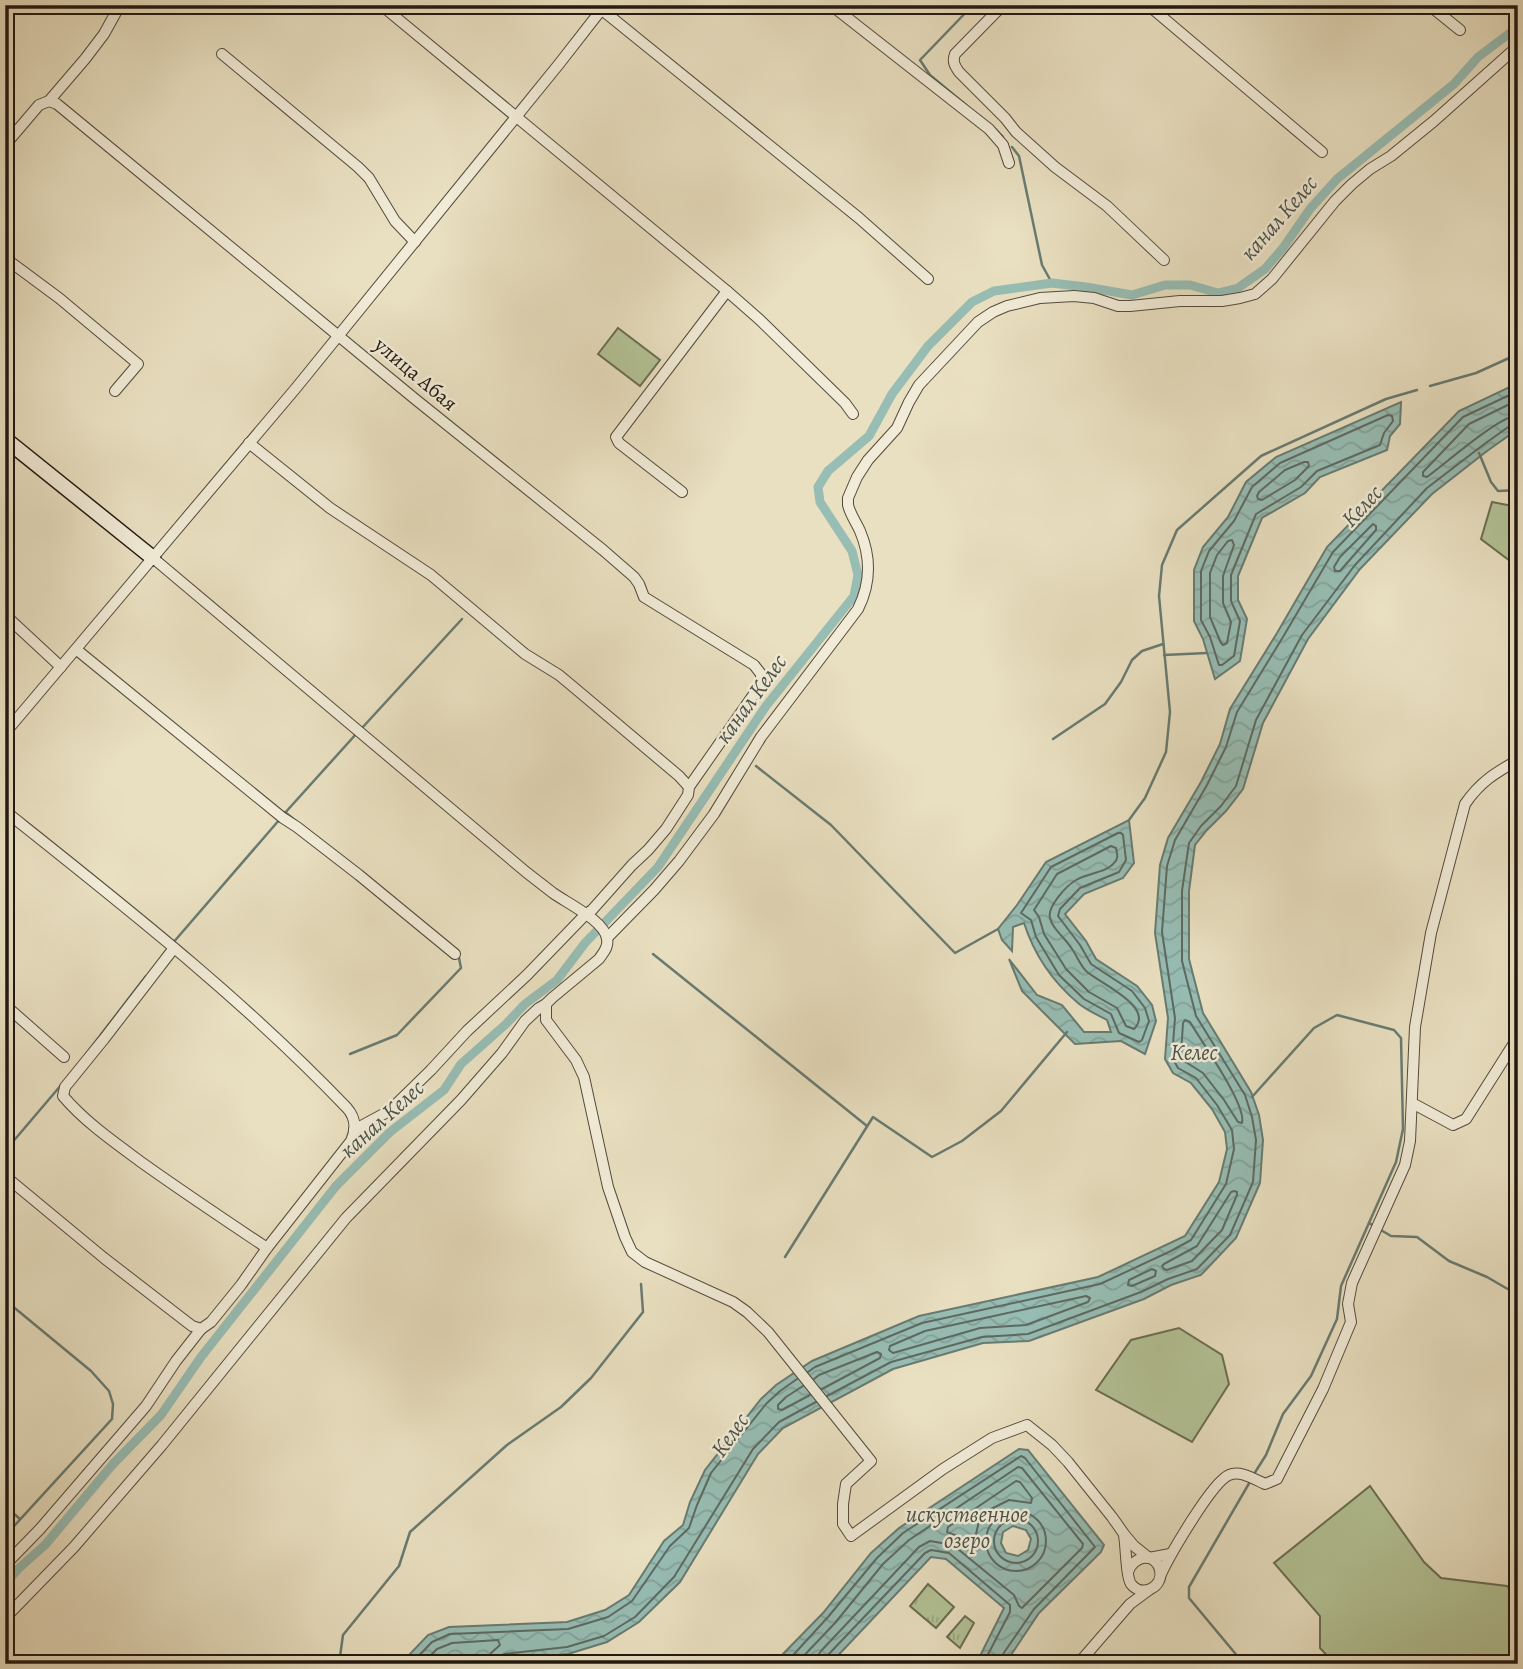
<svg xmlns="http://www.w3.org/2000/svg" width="1523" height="1669" font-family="Alegreya,serif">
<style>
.grass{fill:url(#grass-tufts);stroke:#6a6e53;stroke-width:2}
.green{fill:#b3c396;stroke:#6a6e53;stroke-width:2}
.water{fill:url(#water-waves);stroke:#687b72;stroke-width:2;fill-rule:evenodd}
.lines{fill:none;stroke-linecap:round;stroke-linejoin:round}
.shore{stroke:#5c6a62;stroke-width:2}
.stream{stroke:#687b72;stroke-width:2.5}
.canal{stroke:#97bdb4;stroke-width:9}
.street-casing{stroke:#534a3c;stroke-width:12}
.secondary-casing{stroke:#211810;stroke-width:17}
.street{stroke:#f1ebd7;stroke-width:10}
.secondary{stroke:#f1ebd7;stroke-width:14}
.labels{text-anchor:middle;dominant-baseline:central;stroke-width:5;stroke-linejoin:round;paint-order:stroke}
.street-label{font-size:21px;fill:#211810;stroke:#f1ebd7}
.water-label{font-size:23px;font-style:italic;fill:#4a5249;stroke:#f1ebd7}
</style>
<defs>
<pattern id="grass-tufts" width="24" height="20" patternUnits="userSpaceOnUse" patternTransform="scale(1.75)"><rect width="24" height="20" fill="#b3c396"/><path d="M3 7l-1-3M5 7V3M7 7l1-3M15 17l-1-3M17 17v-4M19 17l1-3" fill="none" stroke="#9aa780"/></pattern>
<pattern id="water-waves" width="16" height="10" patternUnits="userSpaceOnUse" patternTransform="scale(1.75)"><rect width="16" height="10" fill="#97bdb4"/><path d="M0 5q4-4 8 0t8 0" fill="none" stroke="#82a29a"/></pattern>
</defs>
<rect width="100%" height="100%" fill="#e9e0c1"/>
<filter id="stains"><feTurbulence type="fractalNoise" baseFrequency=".00286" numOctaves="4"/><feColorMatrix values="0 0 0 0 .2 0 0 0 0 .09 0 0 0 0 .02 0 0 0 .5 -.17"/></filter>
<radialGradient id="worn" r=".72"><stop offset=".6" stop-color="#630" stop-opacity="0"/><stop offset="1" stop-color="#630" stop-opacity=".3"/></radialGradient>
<g class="grass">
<path d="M928,1584l26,23 -18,21 -26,-22z"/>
<path d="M965,1616l9,7 -14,25 -13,-11z"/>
</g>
<g class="green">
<path d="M618,328l42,32 -20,26 -42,-32z"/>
<path d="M1492,502l26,5v60l-37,-28z"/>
<path d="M1179,1328l43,27 7,29 -37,58 -96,-52 35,-50z"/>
<path d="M1370,1486l54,76 17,16 66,8 11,14v64h-183l-15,-16v-32l-46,-53z"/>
</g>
<g class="water">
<path d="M1518,383v46l-31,22 -55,43 -72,75 -52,70 -45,84 -20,66 -17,22 -19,19 -12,15 -6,46v68l14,54 48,79 8,23 4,25 -3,43 -24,55 -35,37 -30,10 -27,14 -115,42 -46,2 -90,26 -110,59 -25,26 -78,128 -41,40 -32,20 -39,12 -89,10h-76l5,-8 20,-21 21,-8 118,-5 38,-12 24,-15 35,-54 19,-16 7,-23 15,-32 56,-71 15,-14 36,-24 107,-45 179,-39 87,-41 34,-54 8,-33 -2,-17 -13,-23 -21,-26 -18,-10 -8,-14 3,-41 -13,-85 5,-68 8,-27 33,-56 19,-38 10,-35 47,-76 50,-86 132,-136z"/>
<path d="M1401,402l-1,22 -10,12 -3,14 -67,27 -15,16 -43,25 -24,58v24l9,19 -7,42 -25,18 -12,-40 -9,-18v-51l9,-23 25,-30 18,-35 30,-25z"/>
<path d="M1129,820l5,43 -11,15 -39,16 -19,20 21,27 10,18 41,27 15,19 4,16 -11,33 -24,-13 -46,3 -53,-53 -13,-32 28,36 25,10 22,27h27l-4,-12c-9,-5 -21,-10 -29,-17 -25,-21 -44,-49 -54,-80l-11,4 -1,24 -10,-11 -4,-11 19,-24 29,-43z"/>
<path d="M1019,1449l9,1 76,95 -3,7 -62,61 -34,51h-29l28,-56 -58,-49 -15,-2 -101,107h-53l2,-6 44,-45 48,-60 28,-25zM1013,1526l13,4 5,9 -3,11 -10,6 -12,-3 -5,-10 2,-11z"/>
</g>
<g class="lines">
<g class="shore">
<path d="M1518,400l-49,24 -46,48v4l4,1c18,-13 72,-61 91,-62"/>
<path d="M1388,415l4,1 1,5 -9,12 -4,12 -63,26 -16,16 -45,27 -25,61v26l9,20 -6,35 -12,9h-3l-9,-28 -9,-17v-49l8,-20 25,-30 18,-34 28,-24z"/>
<path d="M1304,462h4l1,4 -14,14 -33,20 -4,-1 -1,-3 2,-4 26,-22z"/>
<path d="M1373,524l3,2v4l-36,41h-5l-1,-4 6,-10z"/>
<path d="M1232,540l2,5 -11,31v27l8,19 -4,21 -4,2 -2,-2 -11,-26v-44l7,-18 11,-14z"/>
<path d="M1118,833h3l2,2 3,25 -7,12 -39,16 -20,21 -2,7 22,29 11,19 41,27 13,17 4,13 -7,19 -3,2 -20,-9 -8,-19 -27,-15 -25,-24 -23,-38 -5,-17 -10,-7 30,-46z"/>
<path d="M1111,846l5,2c1,6 3,10 -2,15 -8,10 -27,10 -38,17 -10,6 -29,27 -26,38 1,5 2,6 5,10 5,7 12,13 17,21 5,7 8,16 14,22 13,12 70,36 48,58l-8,-3 -9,-18 -28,-16 -23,-23 -22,-35 -5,-17 -5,-7 23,-36z"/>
<path d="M1185,1020l5,2c11,19 57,83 52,101l-4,-1 -14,-22 -21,-27 -19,-12 -3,-5 2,-33z"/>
<path d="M1234,1191l3,1v3l-15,35 -30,31 -25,9 -3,-1 -2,-3 2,-2 33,-18 34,-54z"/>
<path d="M1152,1269l4,2 -1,5 -23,10 -4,-1 1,-5z"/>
<path d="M1086,1296l4,2 -2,4 -62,23 -46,3 -87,25 -4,-3 1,-4 35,-15z"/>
<path d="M808,1372l7,-5 107,-44 178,-39 71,-33 20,-11 35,-56 8,-35 -2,-19 -15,-25 -21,-27 -18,-10 -6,-11 3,-39 -13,-86 5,-66 8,-26 32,-55 19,-38 11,-35 46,-75 50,-85 130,-135 55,-26"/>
<path d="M814,1379l5,-4 58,-23 4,2 -1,4 -58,31"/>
<path d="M803,1386l-17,11 -8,8v4l4,1 28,-15"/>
<path d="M827,1396l64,-34 91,-25 46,-3 113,-42 27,-13 29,-10 33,-34 23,-53 3,-42 -4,-23 -7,-22 -49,-79 -14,-55v-70l7,-48 12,-17 20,-20 15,-20 20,-66 46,-85 53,-70 72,-77 56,-43 28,-20 7,-2"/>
<path d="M1016,1481l4,1 12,16 -1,5 -22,-3 -20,10 -10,11 -5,22 -2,2 -15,-9 -10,-4 1,-5z"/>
<circle cx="1016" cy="1541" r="30"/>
<circle cx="1016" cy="1541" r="22"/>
<path d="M411,1664l21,-22 18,-8 118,-5 40,-12 24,-16 38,-55 19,-18 8,-23 14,-32 55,-69 14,-13 17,-12"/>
<path d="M422,1664l15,-15 15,-6 46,-3 2,5 -9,8 -2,11"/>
<path d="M498,1664l1,-6 5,-4 63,-7 37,-11 31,-19 39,-40 79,-128 26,-27 37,-20"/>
<path d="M785,1664l43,-47 49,-59 26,-25 118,-77 4,2 70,89 -61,62 -33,48 -1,7"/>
<path d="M796,1664l39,-41 48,-59 26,-24 109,-73 4,1 61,76 -1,4 -60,60 -3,-2 -5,-11 -61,-50 -23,-4 -11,6 -98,104 -4,6 -1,7"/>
<path d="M825,1664l2,-8 98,-103 6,-3 18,3 61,52v7l-27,52"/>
</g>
<g class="stream">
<path d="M966,105l-36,-30 -10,-15 53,-55"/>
<path d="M995,129l8,8"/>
<path d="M1012,147l7,9 23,109 10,18"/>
<path d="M1430,386l46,-13 42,-19"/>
<path d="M1479,453l12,29 7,9 20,-1"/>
<path d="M1164,655l43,-2"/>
<path d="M362,728l100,-109"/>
<path d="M1053,739l52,-35 16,-22 11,-22 10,-9 21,-7"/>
<path d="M756,766l75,59 124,128 43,-24"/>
<path d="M285,812l11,9"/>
<path d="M284,814l73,-81"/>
<path d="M1129,820l16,-22 21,-46 4,-40 -11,-116 3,-31 15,-35 84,-74 125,-57 31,-9"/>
<path d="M172,944l108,-125"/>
<path d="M653,954l214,172"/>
<path d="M86,1054l60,-78"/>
<path d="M350,1054l47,-19 64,-67 -3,-15"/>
<path d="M1252,1097l62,-69 23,-13 57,15 7,8 2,91 -7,33 -55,124 -4,33 -26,57 -28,38 -17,41 -12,19"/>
<path d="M5,1151l57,-67"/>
<path d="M1369,1223l22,13 26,1 32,24 38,16 31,18"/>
<path d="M785,1257l88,-140 59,40 30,-16 39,-30 66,-79"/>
<path d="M5,1300l86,71 18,20 4,13 -1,15 -107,117"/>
<path d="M5,1506l15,13"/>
<path d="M339,1664l4,-29 56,-69 11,-34 97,-87 54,-38 30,-29 52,-66 -2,-28"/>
<path d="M1244,1664l-55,-66v-11l62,-107"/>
</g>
<path class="canal" d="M5,1584l13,-15 27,-24 68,-81 48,-49 40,-58 135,-171 54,-54 54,-42 17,-26 45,-40 19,-20 32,-24 28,-37 73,-76 108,-161 88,-110 4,-21 -6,-24 -32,-49 -2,-15 10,-16 41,-35 23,-42 36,-48 44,-44 22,-11 58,-8 34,4 46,8 33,-10h25l28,8 20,-5 27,-19 18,-21 27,-39 27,-30 117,-95 24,-27 40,-30"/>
<defs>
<g id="street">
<path d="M381,5l346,286 33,29 85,83 8,11"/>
<path d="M596,5l263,213 69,61"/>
<path d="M831,5l158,124 14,16 6,18"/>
<path d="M1003,5l-48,49c-3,8 0,12 4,18l46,46 11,14 39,35 52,39 57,54"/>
<path d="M1148,5l174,147"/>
<path d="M1429,5l31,25"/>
<path d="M222,54l136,113 11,11 26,43 20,21"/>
<path d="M49,101l8,3 358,295 188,151 31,27 5,7 5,13 110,68 7,9v10l-72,103 -1,8 -22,34 -18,21 -16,15 -40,45 -7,5 -58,60 -60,56 -36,39 -42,41 -35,19"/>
<path d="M5,145l34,-40 10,-4 36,-42 19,-25 16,-29"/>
<path d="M5,258l54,40 79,66 -23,27"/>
<path d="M249,443l81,65 101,67 94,79 34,21 18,15 102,86 10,11"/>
<path d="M682,492l-63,-49 -3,-6 111,-146"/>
<path d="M153,558l373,314c9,7 18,14 27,21 14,10 52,28 54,46 2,8 -4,14 -8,20l-47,39 -6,6v16l30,40 8,17 24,110 17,50 7,15 13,10 88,40 14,10 21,20 103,129 -25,23 -3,20v20l8,12 92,-67 49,-31 35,-13 25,20 16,17 44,55 12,17 10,12 15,12 21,-4"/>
<path d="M5,615l56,52"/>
<path d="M77,650l206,168 14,9 62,48 96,79"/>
<path d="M5,733l291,-345 263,-324 46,-59"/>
<path d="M5,811c118,94 238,188 342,297 9,10 9,22 4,33l-84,107 -26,37 -30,37 -10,7 -25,32 -30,45 -106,123 -35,36"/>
<path d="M607,938l47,-48 25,-29 35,-47 47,-77 97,-128c13,-26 13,-52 2,-78 -4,-9 -10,-17 -12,-26v-7l9,-21 11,-17 29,-32 12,-26 10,-17 59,-63 15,-10 14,-6 33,-8 34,-2 20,2 24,8h12l50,-5h42l18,-3 15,-4 17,-15 63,-78 17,-17 18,-15 21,-13 43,-35 84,-75"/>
<path d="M174,948l-70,91 -39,48 -2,9c22,26 51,46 78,66 42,30 84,58 126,86"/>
<path d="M5,1005l59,52"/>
<path d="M1412,1103l41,22 13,-6 52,-82"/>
<path d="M5,1176l99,82 88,68 9,3"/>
<path d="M1124,1535c2,11 2,42 7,49 11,14 33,3 29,-14 -5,-19 -27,-14 -32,2"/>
<path d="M1161,1574c9,-19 51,-92 68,-99 11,-5 25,4 36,9l12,-5 46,-90 28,-67 -3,-18 4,-21 53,-118 5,-24 5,-114 16,-94 34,-129c15,-22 30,-31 53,-44"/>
<path d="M5,1618l69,-71 88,-102 184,-227 115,-118 41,-47 23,-32 14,-13 7,-4"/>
<path d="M1078,1664l52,-60 19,-14"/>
</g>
<path id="secondary" d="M5,439l148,119"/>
</defs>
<use href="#street" class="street-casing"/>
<use href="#secondary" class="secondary-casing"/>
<use href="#street" class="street"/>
<use href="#secondary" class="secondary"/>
</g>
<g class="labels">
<g class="street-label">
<text transform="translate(416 374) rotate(40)">улица Абая</text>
</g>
<g class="water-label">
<text transform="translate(1279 218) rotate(-49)">канал Келес</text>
<text transform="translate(1362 506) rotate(-47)">Келес</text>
<text transform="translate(751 699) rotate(-54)">канал Келес</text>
<text x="1194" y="1052">Келес</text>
<text transform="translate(382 1119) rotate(-42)">канал Келес</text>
<text transform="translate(730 1435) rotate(-55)">Келес</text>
<text x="967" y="1514">искуственное<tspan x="967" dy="26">озеро</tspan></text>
</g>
</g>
<rect width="1523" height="1669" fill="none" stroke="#e9e0c1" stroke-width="28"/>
<rect x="7" y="7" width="1509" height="1655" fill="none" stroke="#211810" stroke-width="3.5"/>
<rect x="14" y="14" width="1495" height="1641" fill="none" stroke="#211810" stroke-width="2"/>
<rect width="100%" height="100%" filter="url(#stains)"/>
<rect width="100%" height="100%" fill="url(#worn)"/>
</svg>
